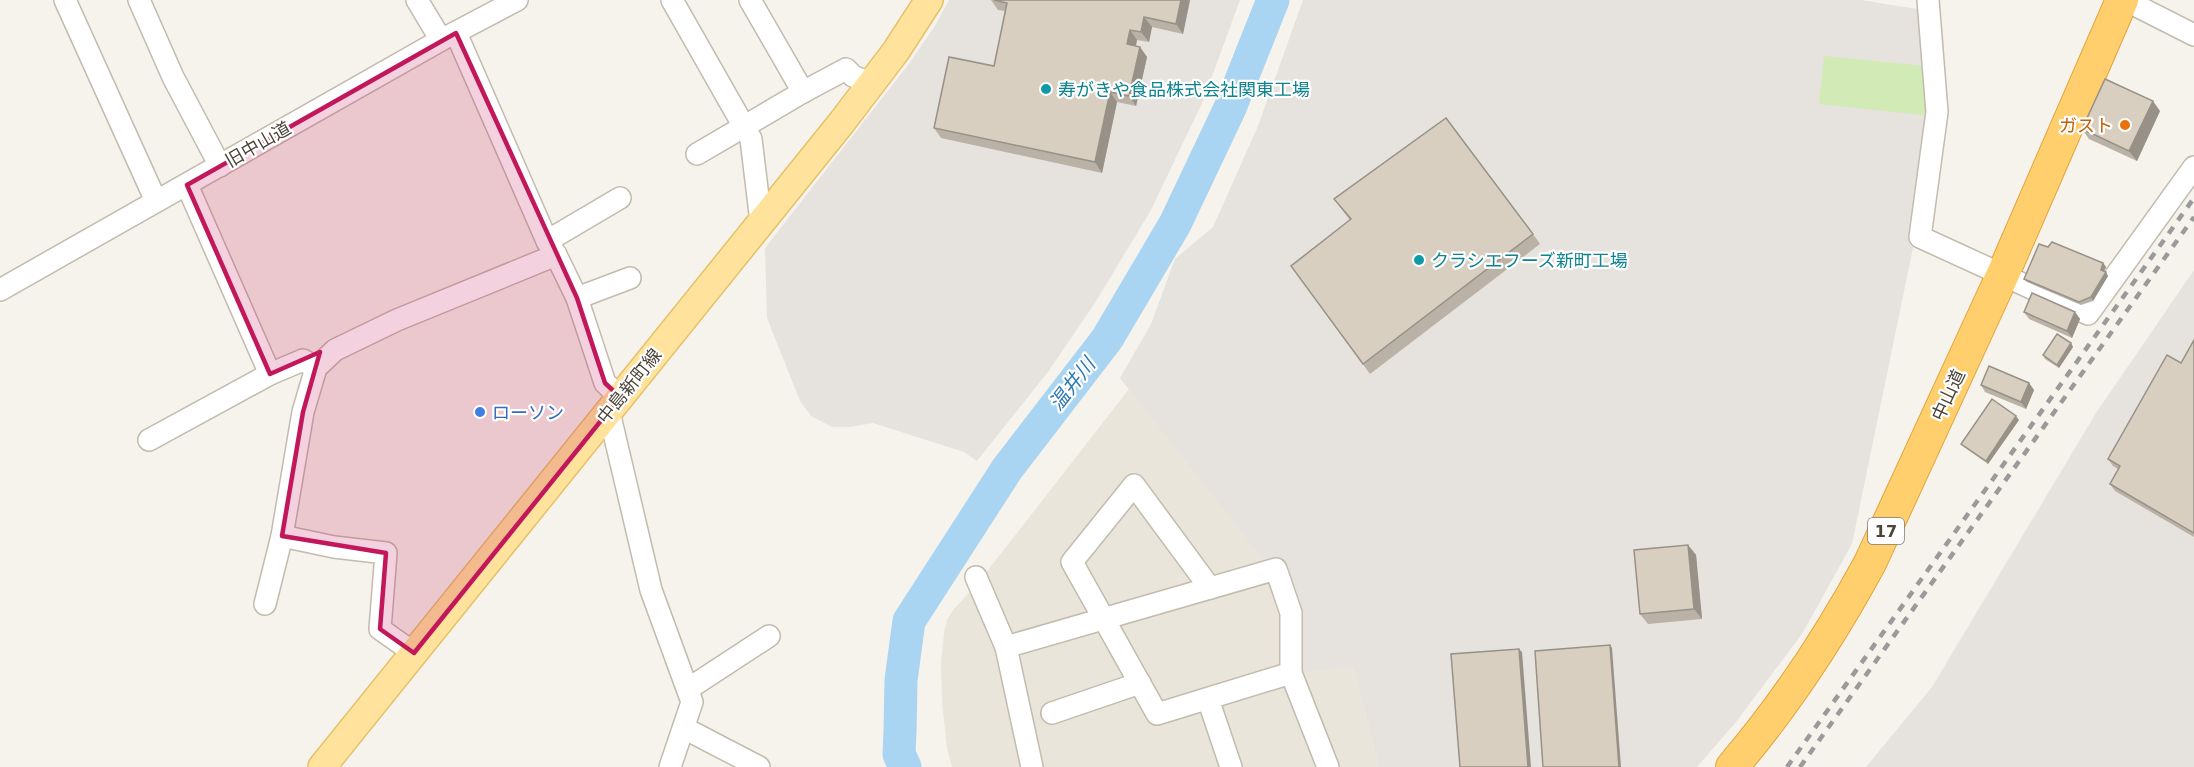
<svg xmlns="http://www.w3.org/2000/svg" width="2194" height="767" font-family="'DejaVu Sans','Noto Sans JP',sans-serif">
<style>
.residential{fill:#eae5da}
.industrial{fill:#e6e2dd}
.green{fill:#d2eab5}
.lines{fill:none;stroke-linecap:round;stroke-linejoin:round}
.river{stroke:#a9d4f2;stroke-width:33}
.minor-casing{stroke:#c2bbae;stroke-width:24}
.major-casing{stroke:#e6c16a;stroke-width:30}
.highway-casing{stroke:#e0a43c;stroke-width:34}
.minor{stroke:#fff;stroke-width:21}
.major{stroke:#ffe39c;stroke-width:27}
.highway{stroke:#ffcf6e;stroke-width:32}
.rail{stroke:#9a9a9a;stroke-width:4.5;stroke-dasharray:8 8;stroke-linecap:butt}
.wall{fill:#bab2a6}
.shaded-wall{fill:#979187}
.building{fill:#d8cfc1;stroke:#979187;stroke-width:1.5}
.marked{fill:#c2185b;fill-opacity:0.2;stroke:#c2185b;stroke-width:4.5;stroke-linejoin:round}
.culture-dot{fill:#0f9aa8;stroke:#fff;stroke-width:2}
.food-dot{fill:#e8710a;stroke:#fff;stroke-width:2}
.shop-dot{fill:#3f7fe0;stroke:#fff;stroke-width:2}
.labels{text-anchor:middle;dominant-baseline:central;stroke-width:4.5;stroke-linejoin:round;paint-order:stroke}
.shield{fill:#fff;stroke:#817c74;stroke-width:1.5}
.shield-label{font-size:16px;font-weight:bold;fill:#4b4439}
.culture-label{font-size:18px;fill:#0d838f;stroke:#fff;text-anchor:start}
.food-label{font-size:18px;fill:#c56008;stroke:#fff;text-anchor:end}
.street-label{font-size:18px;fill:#4b4439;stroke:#fff}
.shop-label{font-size:18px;fill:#366cbe;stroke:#fff;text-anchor:start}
.water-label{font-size:20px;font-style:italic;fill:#2e7ab2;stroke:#fff}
</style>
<rect width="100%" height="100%" fill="#f6f3ec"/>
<path class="residential" d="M1129,389l137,173 15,-4 15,42 57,66 26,101h-427l-5,-19 -5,-45 -1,-41 3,-29 3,-13 7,-11 24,-26z"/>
<g class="industrial">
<path d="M949,0h291l-37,101 -52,109 -56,93 -47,69 -71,89 -13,-9 -91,-29 -23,4h-18l-21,-11 -11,-15 -33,-83 -2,-70 143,-183 27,-39z"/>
<path d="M1303,0h558l62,10 10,103 -19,130 -62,301 -50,90 -66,88 -39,45h-318l-26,-101 -53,6 -4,-72 -15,-42 -15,5 -146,-185 31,-54 24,-65 38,-32 45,-101z"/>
<path d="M2194,270v497h-328l66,-80 164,-274z"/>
</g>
<path class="green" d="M1824,56l101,10 4,43 -6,6 -104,-11z"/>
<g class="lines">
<path class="river" d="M905,767l-6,-13 1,-22 1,-52 8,-59 98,-152 100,-130 68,-115 55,-116 43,-108"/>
<defs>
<g id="minor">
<path d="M65,0l91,201"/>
<path d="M139,0l34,77 47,89"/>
<path d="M417,0l24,40"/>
<path d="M672,0l79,139 10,83"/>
<path d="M750,0l53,92"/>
<path d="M1928,0l9,112 -17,125 168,77 106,-147"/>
<path d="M2125,0l69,35"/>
<path d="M456,33l91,208 9,14 21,43 28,85 15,14"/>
<path d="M697,154l106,-62 43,-23 7,7 19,8"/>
<path d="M187,185l83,189"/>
<path d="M547,241l73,-43"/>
<path d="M0,290l441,-250 76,-40"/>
<path d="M577,298l53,-20"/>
<path d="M609,412l42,178 41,112 -22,65"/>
<path d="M149,440l121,-66 33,-14 13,8"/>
<path d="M282,536l52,11 52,6 -6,76 34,24"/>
<path d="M976,577l30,70 26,120"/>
<path d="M1210,588l-76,-103 -62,77 85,152 134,-41"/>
<path d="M265,604l17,-68 21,-124 13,-44 19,-18 62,-30 159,-65"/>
<path d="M1006,647l270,-78 15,44v60l37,94"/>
<path d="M688,689l81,-53"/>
<path d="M1208,699l23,68"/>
<path d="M1052,713l88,-30"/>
<path d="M684,728l75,39"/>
</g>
<path id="major" d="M322,767l520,-645 54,-71 33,-51"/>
<path id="highway" d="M1732,767c54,-63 99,-132 138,-204l133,-289 119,-274"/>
</defs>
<use href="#minor" class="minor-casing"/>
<use href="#major" class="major-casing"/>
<use href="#highway" class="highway-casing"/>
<use href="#minor" class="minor"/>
<use href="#major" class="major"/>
<use href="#highway" class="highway"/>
<g class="rail">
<path d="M1787,767l407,-569"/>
<path d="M1800,767l394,-550"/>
</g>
</g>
<g class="wall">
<path d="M991,0h199l-7,34 -31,-7 -3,15 -12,-2 -1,6 4,1 7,10 -11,49 -19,-4 -15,71 -161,-35 -7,-10 60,-62 11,-55 -7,-1z"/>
<path d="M2160,111l-23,50 -48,-22 -7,-10z"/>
<path d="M1334,199l199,35 7,10 -170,130 -79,-108 59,-46z"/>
<path d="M2048,247l55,16 3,4 -2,4 4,5 -15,25 -12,4 -54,-23 -3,-3z"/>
<path d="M2024,312h51l5,7 -8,19 -43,-19z"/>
<path d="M2194,340v197l-79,-46 -5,-7 8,-15 -5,-3 -5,-7 73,-96z"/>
<path d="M2071,343l2,4 -14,21 -14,-9 -2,-4z"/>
<path d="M2029,383l5,7 -8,19 -41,-17 -4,-7z"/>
<path d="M2019,420l-31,44 -24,-17 -3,-3z"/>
<path d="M1688,545l8,10 6,64 -54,5 -8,-10z"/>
</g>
<g class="shaded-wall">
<path d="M1181,0h9l-7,34 -7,-10z"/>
<path d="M1144,17l8,10 -3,15 -8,-10z"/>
<path d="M1130,30l7,10 -3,14 -7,-10z"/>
<path d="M1140,47l7,10 -11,49 -7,-10z"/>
<path d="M1110,92l7,10 -15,71 -7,-11z"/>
<path d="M2153,101l7,10 -23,50 -8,-10z"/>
<path d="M2103,263l3,4 -3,6 -2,-3z"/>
<path d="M2106,272l2,4 -15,25 -2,-4z"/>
<path d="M2075,312l5,7 -8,19 -5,-7z"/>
<path d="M2071,343l2,4 -14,21 -2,-3z"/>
<path d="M2029,383l5,7 -8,19 -5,-7z"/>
<path d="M2016,416l3,4 -31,44 -2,-3z"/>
<path d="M1688,545l8,10 6,64 -8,-10z"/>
<path d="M1610,645l2,3 9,119h-2z"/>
<path d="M1519,649l3,3 9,115h-3z"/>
</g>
<g class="building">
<path d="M994,0h187l-5,24 -32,-7 -3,15 -11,-2 -3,14 13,3 -11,49 -19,-4 -15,70 -161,-34 15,-71 45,9 13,-63z"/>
<path d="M2105,79l48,22 -24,50 -47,-22z"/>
<path d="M1446,118l87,116 -170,130 -72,-98 60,-47 -17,-20z"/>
<path d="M2052,242l51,21 -2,7 5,2 -15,25 -12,5 -55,-23 15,-35 9,3z"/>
<path d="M2032,293l43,19 -8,19 -43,-19z"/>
<path d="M2057,334l14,9 -14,22 -14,-10z"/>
<path d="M2194,340v193l-84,-49 10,-18 -12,-7 59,-104 14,8z"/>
<path d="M1989,366l40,17 -8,19 -40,-17z"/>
<path d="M1992,399l24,17 -30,45 -25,-17z"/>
<path d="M1688,545l6,64 -54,5 -6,-64z"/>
<path d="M1610,645l9,122h-76l-8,-116z"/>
<path d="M1519,649l9,118h-68l-9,-113z"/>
</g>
<path class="marked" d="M456,33l121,265 28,85 15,14 -206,256 -34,-24 6,-76 -104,-17 21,-124 17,-60 -50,22 -83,-189z"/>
<g class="culture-dot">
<circle cx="1046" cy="89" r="6"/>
<circle cx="1419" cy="260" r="6"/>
</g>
<circle class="food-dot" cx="2125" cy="125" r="6"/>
<circle class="shop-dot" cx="480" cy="412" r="6"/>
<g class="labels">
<rect class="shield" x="1868" y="518" width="36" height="26" rx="4.5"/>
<g class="shield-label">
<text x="1886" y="531">17</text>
</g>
<g class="culture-label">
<text x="1058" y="89">寿がきや食品株式会社関東工場</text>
<text x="1431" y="260">クラシエフーズ新町工場</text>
</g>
<g class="food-label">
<text x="2113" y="125">ガスト</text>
</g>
<g class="street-label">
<text transform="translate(258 144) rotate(-30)">旧中山道</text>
<text transform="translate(629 386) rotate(-51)">中島新町線</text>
<text transform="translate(1948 395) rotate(-65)">中山道</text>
</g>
<g class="shop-label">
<text x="492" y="412">ローソン</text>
</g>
<g class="water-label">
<text transform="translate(1072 384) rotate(-52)">温井川</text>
</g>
</g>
</svg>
